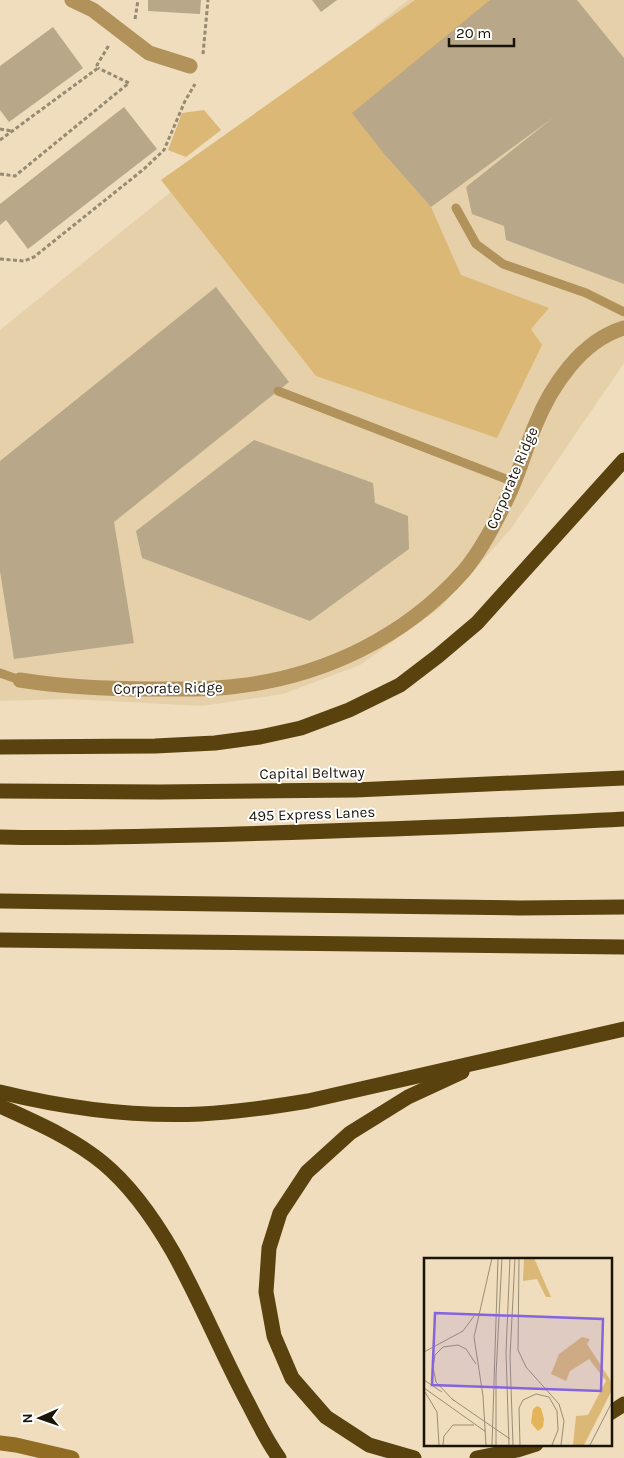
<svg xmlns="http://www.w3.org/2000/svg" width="624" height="1458" font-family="Karla,sans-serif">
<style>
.built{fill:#e6d0a9}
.green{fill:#dbb875}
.building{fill:#b8a788}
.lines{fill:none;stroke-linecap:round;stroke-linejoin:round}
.path{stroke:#978a72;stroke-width:3;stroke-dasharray:4 2.5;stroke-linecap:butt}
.lane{stroke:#b0925a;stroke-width:9}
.street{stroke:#b0925a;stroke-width:15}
.secondary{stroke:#906d23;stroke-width:15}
.highway{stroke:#59420e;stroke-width:15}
.labels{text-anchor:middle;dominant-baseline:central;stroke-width:4;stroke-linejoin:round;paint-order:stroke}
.street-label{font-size:15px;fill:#1a1408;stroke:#fff}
.inset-road{fill:none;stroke:#9a8d75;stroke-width:1}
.view{fill:#8564df;fill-opacity:0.15;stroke:#8564df;stroke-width:2.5}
.inset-edge{fill:none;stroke:#1a1408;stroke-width:2.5}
</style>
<rect width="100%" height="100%" fill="#efddbd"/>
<path class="built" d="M408,0h216v363l-114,167 -70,78 -80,57 -77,29 -81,12 -133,-7 -69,2v-371z"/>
<g class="green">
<path d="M415,0h75l-105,155 46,52 30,68 88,33 -18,21 11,16 -45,93 -181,-62 -155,-196z"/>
<path d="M204,110l17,20 -35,27 -18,-7 14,-37z"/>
</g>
<g class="building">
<path d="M148,0h53l-1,14 -52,-3z"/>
<path d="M312,0h25l-16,12z"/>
<path d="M490,0h87l47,58v226l-118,-44 -2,-14 -32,-12 -6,-27 88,-70 -123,90 -46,-52 -33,-42z"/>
<path d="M53,27l30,41 -74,54 -9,-12v-44z"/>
<path d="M124,107l33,42 -129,100 -22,-29 -6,5v-21z"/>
<path d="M216,287l73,95 -175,140 20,121 -120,16 -14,-88v-110z"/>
<path d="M254,440l119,43 2,20 33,13 1,33 -99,72 -168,-63 -6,-27z"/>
</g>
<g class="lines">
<g class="path">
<path d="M135,19l3,-19"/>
<path d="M203,54l5,-54"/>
<path d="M0,129l12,2"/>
<path d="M0,140l98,-72 -1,-3 12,-20"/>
<path d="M0,174l15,2 114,-93 -31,-15"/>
<path d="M0,259l24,2 10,-4 110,-88 20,-19 21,-49 10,-17"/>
</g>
<g class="lane">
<path d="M456,208l20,36 27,20 83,29 38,19"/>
<path d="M278,391l236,91"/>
<path d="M0,673l20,7"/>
</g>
<g class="street">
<path d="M72,0l21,10 56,43 41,13"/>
<path d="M20,680c44,7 88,9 132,9 29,0 58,1 86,-3 86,-10 167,-49 225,-114 19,-22 35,-54 47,-80 10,-22 16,-45 25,-66 16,-40 46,-85 89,-98"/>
</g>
<path class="secondary" d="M0,1443l16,2 56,13"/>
<g class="highway">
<path d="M0,747l155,-1 60,-3 45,-6 41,-9 48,-18 51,-25 38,-29 39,-33 147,-163"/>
<path d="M0,791l159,1 196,-2 269,-12"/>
<path d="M0,837c79,2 159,-1 238,-3 129,-4 258,-8 386,-15"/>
<path d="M0,901l520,7 104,-1"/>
<path d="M0,940l624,7"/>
<path d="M0,1092c65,16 134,25 201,22 36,-2 71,-7 107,-13l316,-72"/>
<path d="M0,1106c35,16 73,32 103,57 29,24 51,56 70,89 28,50 49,103 76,153 9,18 18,36 30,53"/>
<path d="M610,1413l14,-9"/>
<path d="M414,1458l-45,-13 -43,-28 -34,-39 -18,-42 -8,-44 3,-44 11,-35 27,-41 43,-39 58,-36 54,-25"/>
<path d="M477,1458l40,-8 19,-6"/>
</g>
</g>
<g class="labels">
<g class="street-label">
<text transform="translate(512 478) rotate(-67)">Corporate Ridge</text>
<text transform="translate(168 688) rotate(-1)">Corporate Ridge</text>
<text transform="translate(312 773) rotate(-1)">Capital Beltway</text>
<text transform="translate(312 814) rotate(-2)">495 Express Lanes</text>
</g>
</g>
<g transform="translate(424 1258)">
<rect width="188" height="188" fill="#efddbd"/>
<path d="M100,0h10l17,39h-5l-9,-18 -14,2zM158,79l8,2 -3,5 24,37v11l-27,53h-11l3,-29 12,-1 18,-34 -17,-22 -19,12 -4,10 -15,-7 8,-20z" fill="#dbb875"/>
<path d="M113,148l4,2 3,11 -1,8 -5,4 -7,-8 2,-14z" fill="#e4b558"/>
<path class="inset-road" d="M95,0l-1,92 8,17 33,37 5,17 -3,24M0,94l39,-21 11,-15M0,122l18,12M0,130l62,44M1,134l12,20 2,33M28,141l58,40M30,143l-18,-19 -3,-15 2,-12 8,-8 15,-2 8,4 10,15M19,187l1,-9 9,-11h21M62,187l-3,-49 -9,-59 18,-79M68,187l6,-187M72,187v-70l6,-117M85,187l-3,-92 4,-95M89,187l-3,-88 5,-99M96,187l-1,-37 4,-8 13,-6 13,3 8,14 1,19 -6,15M166,187l22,-43"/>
<path class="view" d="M11,55l168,6 -2,72 -169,-6z"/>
<rect width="188" height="188" class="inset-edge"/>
</g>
<g transform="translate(40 1418) rotate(268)" stroke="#ffffff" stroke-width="4" paint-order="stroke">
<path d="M0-4L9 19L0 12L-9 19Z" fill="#1a1408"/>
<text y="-8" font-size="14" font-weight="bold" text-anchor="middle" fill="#1a1408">N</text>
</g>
<path d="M449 38v8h65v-8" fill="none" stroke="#1a1408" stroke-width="2.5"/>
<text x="456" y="38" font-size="15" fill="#1a1408" stroke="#ffffff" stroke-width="4" paint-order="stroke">20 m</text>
</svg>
